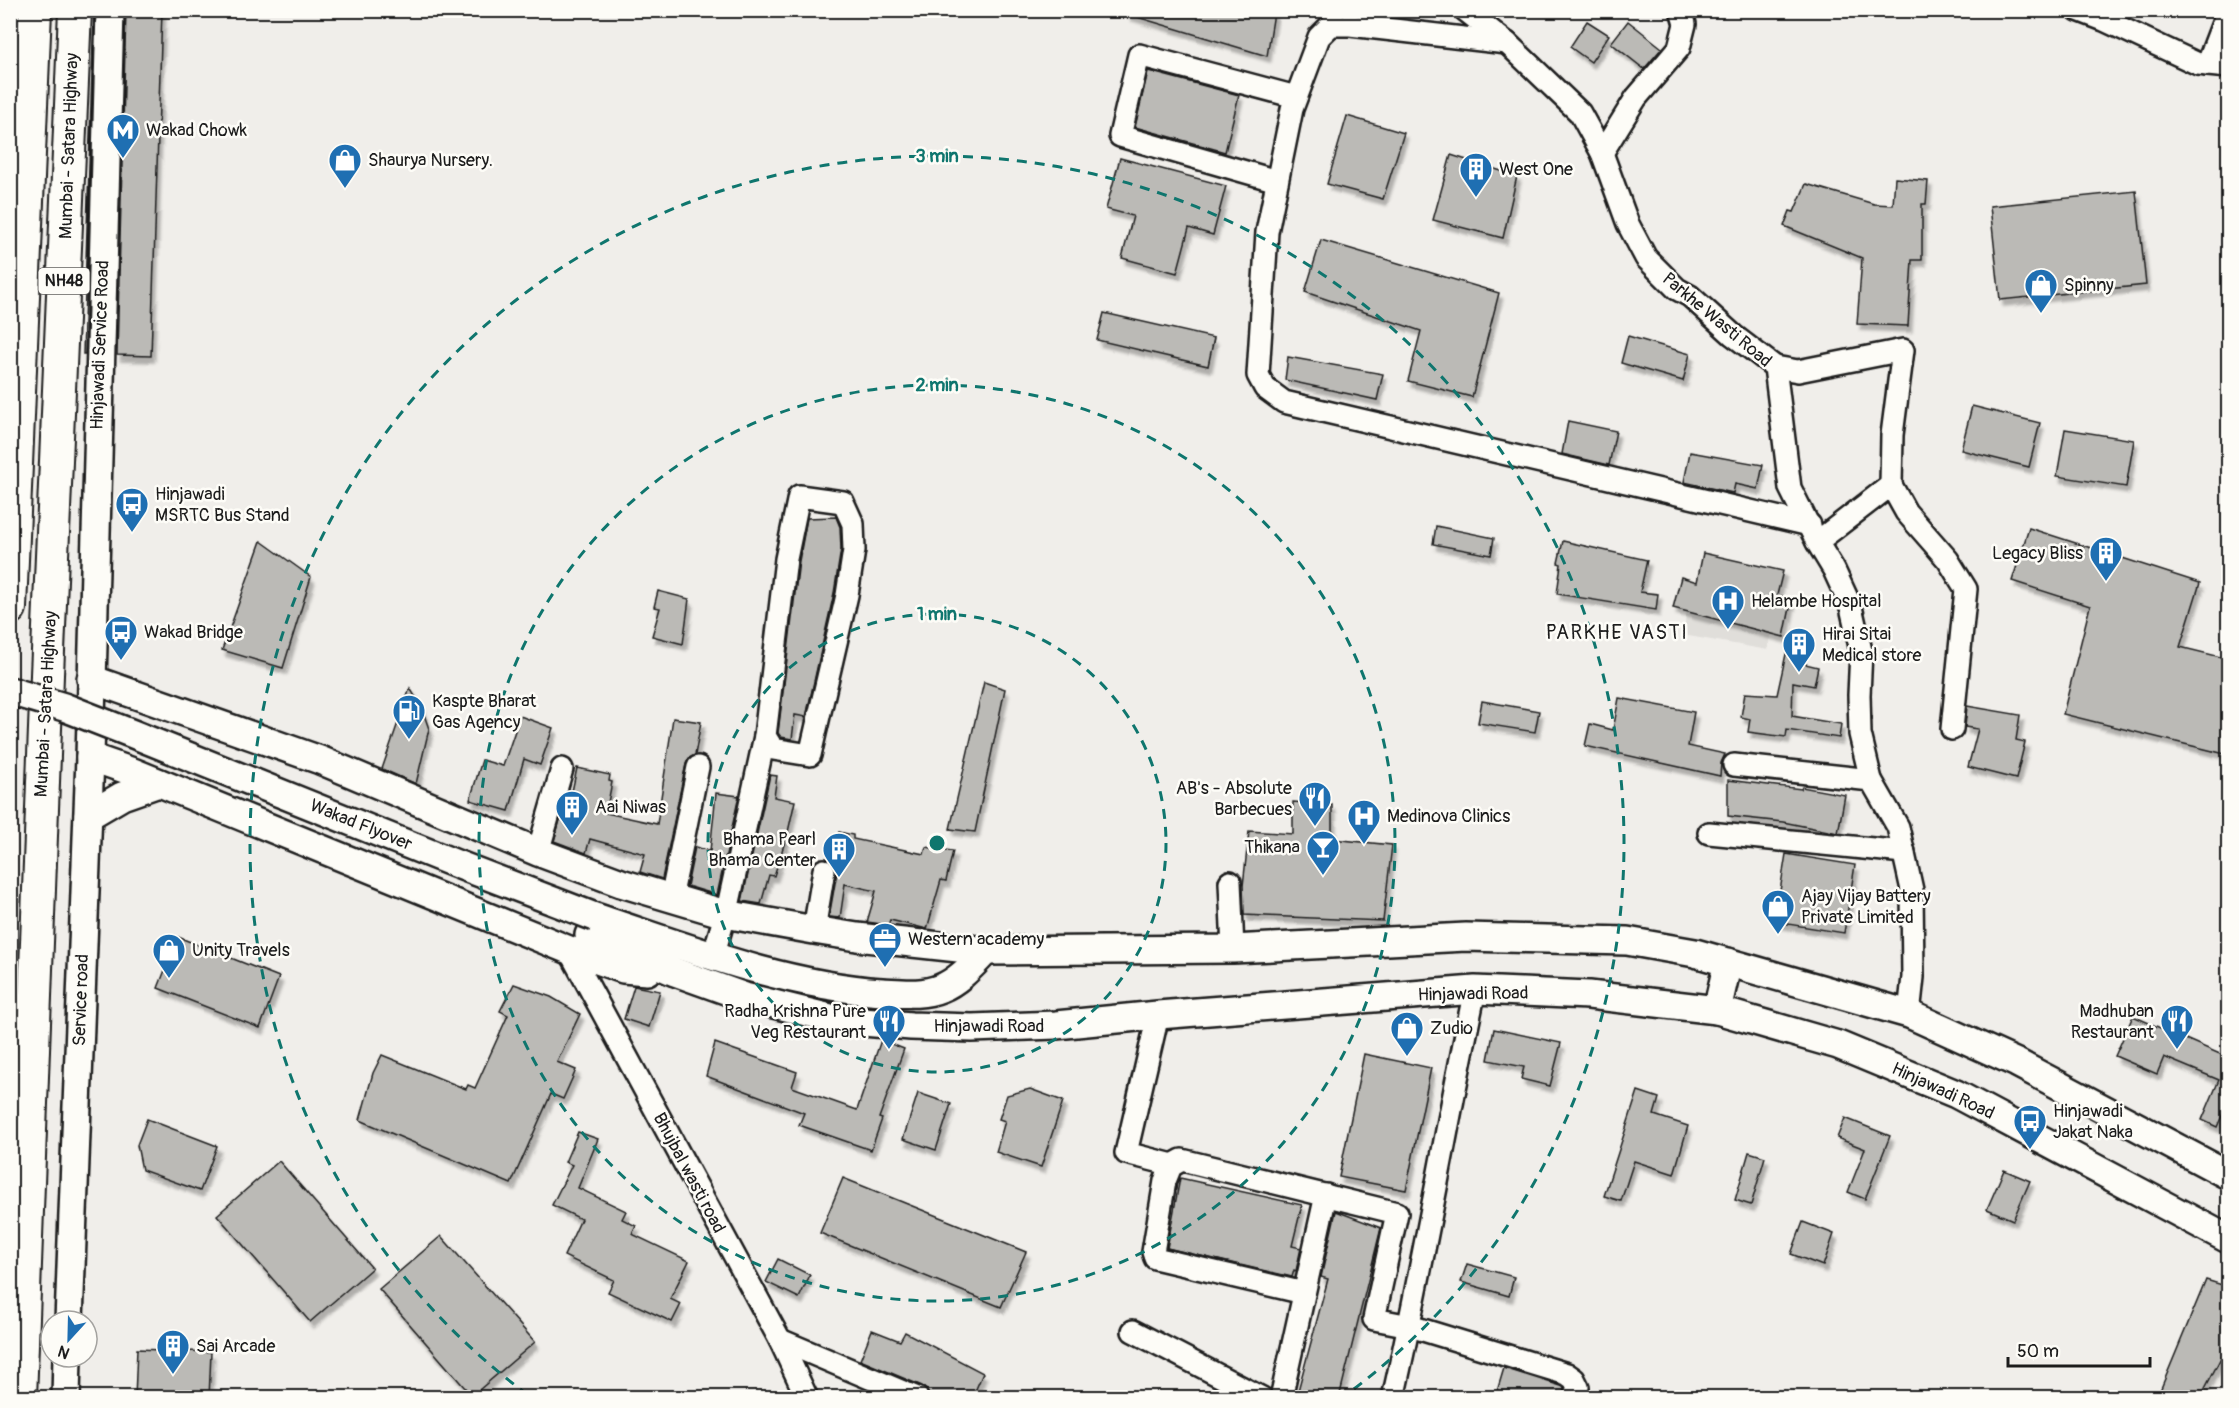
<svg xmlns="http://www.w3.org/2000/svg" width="2239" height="1408" font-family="Pangolin,sans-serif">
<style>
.built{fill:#e0deda}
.building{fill:#bbbab6;stroke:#1c1c1c;stroke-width:1.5;filter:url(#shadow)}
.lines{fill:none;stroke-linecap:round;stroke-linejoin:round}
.minor-casing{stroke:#1c1c1c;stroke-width:26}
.major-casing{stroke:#1c1c1c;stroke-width:32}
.highway-casing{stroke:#1c1c1c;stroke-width:36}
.minor{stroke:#fdfcf7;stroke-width:21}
.major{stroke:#fdfcf7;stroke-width:27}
.highway{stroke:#fdfcf7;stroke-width:32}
.major-bridge-casing{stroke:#1c1c1c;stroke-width:32;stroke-linecap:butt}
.major-bridge{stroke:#fdfcf7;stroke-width:27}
.ring{fill:none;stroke:#0f766e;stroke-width:3;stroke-dasharray:10 8}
.labels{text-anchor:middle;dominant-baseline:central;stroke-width:5;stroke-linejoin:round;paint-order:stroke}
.shield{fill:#fdfcf7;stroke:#605f5e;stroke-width:1.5}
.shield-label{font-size:16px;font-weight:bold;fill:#1c1c1c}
.poi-label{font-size:18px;fill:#1c1c1c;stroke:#fdfcf7;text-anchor:start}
.street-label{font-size:18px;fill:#1c1c1c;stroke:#fdfcf7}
.neighbourhood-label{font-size:20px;letter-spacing:1.5px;fill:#1c1c1c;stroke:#fdfcf7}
.centre{fill:#0f766e;stroke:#fdfcf7;stroke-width:3}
.ring-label{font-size:18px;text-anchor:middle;font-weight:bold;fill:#0f766e;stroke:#fdfcf7;stroke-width:5;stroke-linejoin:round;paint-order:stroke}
</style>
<defs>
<filter id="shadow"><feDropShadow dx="3.5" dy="6" stdDeviation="1.5" flood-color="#0004"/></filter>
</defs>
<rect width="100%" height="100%" fill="#f0eeea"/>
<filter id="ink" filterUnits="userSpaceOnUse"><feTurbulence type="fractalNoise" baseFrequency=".0167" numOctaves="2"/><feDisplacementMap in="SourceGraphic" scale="12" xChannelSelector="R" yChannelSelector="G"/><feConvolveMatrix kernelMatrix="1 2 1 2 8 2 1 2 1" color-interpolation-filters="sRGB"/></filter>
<g filter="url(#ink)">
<path class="built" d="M1687,611l85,15 -4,24 -85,-15z"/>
<g class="building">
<path d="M94,10l-9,344h-2z"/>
<path d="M126,10h36l-11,346 -34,-1z"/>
<path d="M1128,10h136l10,3 -7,43 -140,-42z"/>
<path d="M1587,21l22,14 -18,27 -21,-15z"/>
<path d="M1628,21l34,27 -18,21 -33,-26z"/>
<path d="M1148,71l91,24 -14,57 -90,-25z"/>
<path d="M1347,116l57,17 -21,66 -56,-15z"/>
<path d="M1451,155l66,21 -14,62 -70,-18z"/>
<path d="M1120,158l106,28 -13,49 -24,-7 -12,45 -55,-15 11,-42 -27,-7z"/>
<path d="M1895,178l33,3 -2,23h-4v56h-10l-4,66 -51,-2 5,-66 -78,-32 6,-15 4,1 12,-28 68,20 19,1z"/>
<path d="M2136,191l10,94 -146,15 -10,-94z"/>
<path d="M1321,240l178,53 -27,104 -64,-16 13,-50 -116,-39z"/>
<path d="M1104,313l110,25 -6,28 -111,-26z"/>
<path d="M1628,336l62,18 -7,27 -62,-18z"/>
<path d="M1288,357l95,17 -6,26 -92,-20z"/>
<path d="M1972,406l68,17 -11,44 -68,-17z"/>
<path d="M1568,421l48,10 -7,34 -47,-11z"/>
<path d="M2065,429l69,11 -8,47 -69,-11z"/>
<path d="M1690,452l73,13 -5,24 -23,-5 -2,9 -49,-11z"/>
<path d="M836,517l4,10 1,22 -7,44 -28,124 -11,-2 -3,24 -11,-2 -3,-4 21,-172 8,-43z"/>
<path d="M1436,526l58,12 -3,17 -58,-11z"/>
<path d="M2029,528l171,55 -20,64 49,12v96l-166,-41 27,-108 -78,-25z"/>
<path d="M261,541l50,36 -28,91 -61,-18z"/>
<path d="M1563,541l84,19 -7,32 18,2 -2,16 -99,-16 4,-30 -3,-1z"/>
<path d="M1703,553l80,18 -6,24 15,3 -8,39 -111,-29 8,-31 16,5z"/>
<path d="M658,591l31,8 -6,45 -31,-8 8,-28 -6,-1z"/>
<path d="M1786,654l7,1v6l25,6 -4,19 -21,-4 -1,34 49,8 -2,14 -52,-8 -1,7 -38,-5 2,-13 -9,-2 4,-24 32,2z"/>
<path d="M984,682l21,7 -30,143 -25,-3z"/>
<path d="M410,688l11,18 8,23 -13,55 -34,-15z"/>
<path d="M1619,698l75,14 -6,34 37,8 -4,9 -1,13 -135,-30 5,-22 23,6z"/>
<path d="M1482,701l57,10 -4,21 -57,-9z"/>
<path d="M1967,706l53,9 -4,25 9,2 -9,37 -48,-12 10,-38 -13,-2z"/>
<path d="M520,716l33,12 -13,37 -16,-6 -15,52 -39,-11 12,-40 21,6z"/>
<path d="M673,718l28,4 -6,33 -6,3 -3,6 -24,115 -22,-7 5,-18 -55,-15 -4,14 -32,-12 8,-28 5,2 10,-47 33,7 -1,6 3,1 -6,31 51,11z"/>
<path d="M770,775l7,1 -3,21 21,4 -7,31 -14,44 -5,-1 -8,29 -19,-3z"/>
<path d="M1728,780l73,9 1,-2 43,8 -7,38 -55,-11 -55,-6z"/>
<path d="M716,793l23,3 -22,99 -30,-9 8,-39 15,4z"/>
<path d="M1293,802l39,3v34l60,6 -9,76 -139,-6 -1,-29 6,-55 44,3z"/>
<path d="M839,832l14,3v4l71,15 2,-7 27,4 -7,30 -5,-1 -14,49 -37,-9 -2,5 -21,-3 9,-31 -31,-7 -5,34 -11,-1 8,-45 -3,-10z"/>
<path d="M1786,854l69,11 -11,68 -69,-11z"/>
<path d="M178,937l101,40 -19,51 -102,-40z"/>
<path d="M514,984l37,13 29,17 -23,48 19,8 -13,29 -12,-5 -40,90 -151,-64 13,-47 9,-18 84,34 2,-4 7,3 33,-73 -8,-4z"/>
<path d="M634,986l26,5 -11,36 -25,-8z"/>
<path d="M2133,1016l96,42v42l-12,27 -15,-7 17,-40 -55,-23 -7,17 -42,-18z"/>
<path d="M1494,1029l67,14 -11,43 -29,-7 3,-12 -36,-7z"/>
<path d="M881,1040l23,9 -25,69 3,1 -11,31 -72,-25 5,-12 -98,-37 9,-33 82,29 -5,15 65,23z"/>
<path d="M1364,1054l67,14 -25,122 -67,-13z"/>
<path d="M1030,1089l33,12 -22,66 -45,-15 9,-31 -6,-2 8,-24z"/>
<path d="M1638,1091l21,7 -5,17 34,11 -14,48 -40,-13 -13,40 -17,-5z"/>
<path d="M918,1093l33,11 -15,46 -33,-11z"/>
<path d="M1845,1118l45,18 -25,63 -17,-7 17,-43 -28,-11z"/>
<path d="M147,1119l70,27 -17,45 -58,-21 -5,-25z"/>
<path d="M578,1132l20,7 -20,49 48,23 -4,8 14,7 -4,8 57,27 -19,38 11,5 -9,18 -64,-30 6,-12 -50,-24 17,-37 -29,-14 20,-40 -7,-3z"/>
<path d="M1749,1152l16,5 -14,48 -16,-5z"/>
<path d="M279,1161l93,107 -62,54 -93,-107z"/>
<path d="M2004,1170l26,11 -17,39 -26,-11z"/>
<path d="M843,1178l183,74 -25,55 -181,-74z"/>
<path d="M1180,1178l122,27 -10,41 9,2 -5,23 -2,-1 -2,7 -125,-29z"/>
<path d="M1336,1211l45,17 -42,170h-43l32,-119 -7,-2z"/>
<path d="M1803,1222l31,12 -11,32 -32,-12z"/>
<path d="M441,1236l94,106 -63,54 -93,-107z"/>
<path d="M778,1259l32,16 -11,23 -33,-16z"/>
<path d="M1467,1264l47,13 -5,19 -48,-14z"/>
<path d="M2206,1280l23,7v55l-29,56h-43z"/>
<path d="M872,1330l28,11 5,-9 78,41 -11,25h-42l-3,-7 -5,-5 -62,-26z"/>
<path d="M137,1349l74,3 -2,46h-74z"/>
<path d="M1504,1368l57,18 3,2 -2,10h-67z"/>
</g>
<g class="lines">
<defs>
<g id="minor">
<path d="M1465,10l43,34 72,69 22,40 26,71 18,34 31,31 13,7 43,39 42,32 15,121 27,54 17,28 17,37 10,44 -2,44 1,39 11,46 27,47 14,63 1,87 -4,37"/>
<path d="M2078,10l26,10 94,44 30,3"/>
<path d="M1507,43l-157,-18h-19l-12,12 -27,72 -25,123 -9,143 7,13 19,14 526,123"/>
<path d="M2207,65l21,-55"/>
<path d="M1602,153l34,-55 43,-50 6,-24 -4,-14"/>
<path d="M1277,181l-157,-45 19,-81 157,42"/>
<path d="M1775,367l23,4 105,-21 -11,85 -1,50 15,27 42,48 18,29 -14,140"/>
<path d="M799,496l44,6 10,22 1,26 -7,45 -37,160 -37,-6 -8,-13 21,-177z"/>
<path d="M1817,542l74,-57"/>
<path d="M1734,765l137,15"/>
<path d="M1709,833l195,19"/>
<path d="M538,852l24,-83"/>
<path d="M1230,882l3,67"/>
<path d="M671,899l27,-132"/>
<path d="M814,930l10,-60"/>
<path d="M569,950l211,390 27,58"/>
<path d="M713,956l16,-54 36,-166"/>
<path d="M1158,1015l-32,138 47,12"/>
<path d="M1304,1293l-149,-35 -2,-6 12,-71 6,-15 11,-6 215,53 -23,106 36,7 157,48 7,5 4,8 -4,11"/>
<path d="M1133,1331l129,67"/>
<path d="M780,1340l137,58"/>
<path d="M1281,1398l45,-203"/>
<path d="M1393,1398c31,-135 53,-272 82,-408"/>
</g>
<g id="major">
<path d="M91,679l229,81 218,92 83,31 104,31 89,16 43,7 129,14 247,-2 233,-12 161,4 68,12 214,61 108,49 211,112"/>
<path d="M90,757l43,15 436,178 54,19 24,2"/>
<path d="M88,816l34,-20 37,-13"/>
<path d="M595,917c94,31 188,68 287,75 20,1 40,4 59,-4 18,-7 32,-24 45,-37"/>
<path d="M589,935l86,37 70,25 94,23 72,6 61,2 84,-3 102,-10 317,-25 114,5 128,15 121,35 118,49 272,145"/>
<path d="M1717,1010l11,-48"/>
<path d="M69,1321l21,-564 20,-747"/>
<path d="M66,1398l1,-41"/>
</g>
<g id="highway">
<path d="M10,608l25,-598"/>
<path d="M20,1398l27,-723 28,-665"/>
</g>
</defs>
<use href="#minor" class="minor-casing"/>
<use href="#major" class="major-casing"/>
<use href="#highway" class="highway-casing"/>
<use href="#minor" class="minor"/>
<use href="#major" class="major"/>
<use href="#highway" class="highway"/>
<defs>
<path id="major-bridge" d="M10,691l54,16 69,27 321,129 141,54"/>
</defs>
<use href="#major-bridge" class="major-bridge-casing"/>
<use href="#major-bridge" class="major-bridge"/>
</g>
</g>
<g class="ring">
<circle cx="937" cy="843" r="229"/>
<circle cx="937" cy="843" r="458"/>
<path d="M528 1395A687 687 0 1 1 1346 1395"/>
</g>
<defs>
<symbol id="metro-pin" viewBox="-11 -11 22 30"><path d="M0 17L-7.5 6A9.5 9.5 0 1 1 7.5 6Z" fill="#1f6fb2" stroke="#fdfcf7"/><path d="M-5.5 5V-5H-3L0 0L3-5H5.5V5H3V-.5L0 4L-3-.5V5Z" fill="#fff"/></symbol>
<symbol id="shop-pin" viewBox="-11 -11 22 30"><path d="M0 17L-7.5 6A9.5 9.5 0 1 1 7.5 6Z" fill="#1f6fb2" stroke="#fdfcf7"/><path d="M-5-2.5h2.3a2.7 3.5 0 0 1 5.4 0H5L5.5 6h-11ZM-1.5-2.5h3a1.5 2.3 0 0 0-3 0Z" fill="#fff"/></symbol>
<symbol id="building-pin" viewBox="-11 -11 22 30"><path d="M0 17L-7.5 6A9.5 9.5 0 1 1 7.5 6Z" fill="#1f6fb2" stroke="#fdfcf7"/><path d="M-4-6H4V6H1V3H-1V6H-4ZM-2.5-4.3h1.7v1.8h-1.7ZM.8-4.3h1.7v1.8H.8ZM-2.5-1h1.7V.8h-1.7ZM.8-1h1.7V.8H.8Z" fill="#fff"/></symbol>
<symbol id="bus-pin" viewBox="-11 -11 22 30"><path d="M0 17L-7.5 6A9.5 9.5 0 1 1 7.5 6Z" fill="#1f6fb2" stroke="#fdfcf7"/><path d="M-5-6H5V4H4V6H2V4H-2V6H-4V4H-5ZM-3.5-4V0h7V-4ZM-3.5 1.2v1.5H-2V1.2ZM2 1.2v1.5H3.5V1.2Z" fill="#fff"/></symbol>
<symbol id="hospital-pin" viewBox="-11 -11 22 30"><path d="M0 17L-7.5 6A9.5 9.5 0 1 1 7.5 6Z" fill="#1f6fb2" stroke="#fdfcf7"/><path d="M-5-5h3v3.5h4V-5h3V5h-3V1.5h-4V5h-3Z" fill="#fff"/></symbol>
<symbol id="fuel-pin" viewBox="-11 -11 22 30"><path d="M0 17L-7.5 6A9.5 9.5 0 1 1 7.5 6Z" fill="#1f6fb2" stroke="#fdfcf7"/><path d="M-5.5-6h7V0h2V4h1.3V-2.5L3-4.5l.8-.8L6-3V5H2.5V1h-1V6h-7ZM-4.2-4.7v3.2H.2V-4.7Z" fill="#fff"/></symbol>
<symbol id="restaurant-pin" viewBox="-11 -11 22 30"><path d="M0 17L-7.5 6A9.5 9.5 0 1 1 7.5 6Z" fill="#1f6fb2" stroke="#fdfcf7"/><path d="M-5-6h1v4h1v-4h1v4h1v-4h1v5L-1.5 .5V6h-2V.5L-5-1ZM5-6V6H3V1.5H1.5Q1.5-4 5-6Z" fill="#fff"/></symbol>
<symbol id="bar-pin" viewBox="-11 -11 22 30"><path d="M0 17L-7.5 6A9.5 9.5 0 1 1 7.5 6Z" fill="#1f6fb2" stroke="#fdfcf7"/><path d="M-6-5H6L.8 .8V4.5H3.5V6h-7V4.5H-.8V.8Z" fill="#fff"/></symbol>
<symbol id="office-pin" viewBox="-11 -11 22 30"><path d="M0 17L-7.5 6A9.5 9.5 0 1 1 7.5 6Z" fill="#1f6fb2" stroke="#fdfcf7"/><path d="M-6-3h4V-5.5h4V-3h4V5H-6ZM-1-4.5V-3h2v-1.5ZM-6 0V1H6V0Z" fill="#fff"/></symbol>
</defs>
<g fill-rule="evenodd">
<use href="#metro-pin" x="104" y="111" width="38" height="52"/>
<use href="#shop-pin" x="326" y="141" width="38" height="52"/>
<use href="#building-pin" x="1457" y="150" width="38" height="52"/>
<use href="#shop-pin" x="2022" y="266" width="38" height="52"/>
<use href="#bus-pin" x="113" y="485" width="38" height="52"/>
<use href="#building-pin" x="2087" y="534" width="38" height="52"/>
<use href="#hospital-pin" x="1709" y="582" width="38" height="52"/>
<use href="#bus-pin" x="102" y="613" width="38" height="52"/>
<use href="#building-pin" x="1780" y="625" width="38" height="52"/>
<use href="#fuel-pin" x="390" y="692" width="38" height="52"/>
<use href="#restaurant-pin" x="1296" y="779" width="38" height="52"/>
<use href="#building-pin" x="553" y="788" width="38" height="52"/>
<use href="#hospital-pin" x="1345" y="797" width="38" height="52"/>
<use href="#bar-pin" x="1304" y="828" width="38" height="52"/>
<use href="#building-pin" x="820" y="830" width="38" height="52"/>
<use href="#shop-pin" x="1759" y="887" width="38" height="52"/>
<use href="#office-pin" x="866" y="920" width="38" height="52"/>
<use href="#shop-pin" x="150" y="931" width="38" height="52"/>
<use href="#restaurant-pin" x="870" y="1002" width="38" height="52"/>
<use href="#restaurant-pin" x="2158" y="1002" width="38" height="52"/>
<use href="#shop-pin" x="1388" y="1009" width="38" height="52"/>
<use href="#bus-pin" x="2011" y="1102" width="38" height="52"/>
<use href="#building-pin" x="154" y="1327" width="38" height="52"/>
</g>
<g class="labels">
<rect class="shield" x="38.5" y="268" width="51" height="26" rx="4.5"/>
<g class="shield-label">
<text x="64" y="281">NH48</text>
</g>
<g class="poi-label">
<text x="146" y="130">Wakad Chowk</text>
<text x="368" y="160">Shaurya Nursery.</text>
<text x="1499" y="169">West One</text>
<text x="2064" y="285">Spinny</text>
<text x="155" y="494">Hinjawadi<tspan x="155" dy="21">MSRTC Bus Stand</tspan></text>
<text x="2083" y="553" text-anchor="end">Legacy Bliss</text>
<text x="1751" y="601">Helambe Hospital</text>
<text x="144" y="632">Wakad Bridge</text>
<text x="1822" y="634">Hirai Sitai<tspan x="1822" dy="21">Medical store</tspan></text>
<text x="432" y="701">Kaspte Bharat<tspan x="432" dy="21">Gas Agency</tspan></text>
<text x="1292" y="788" text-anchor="end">AB's - Absolute<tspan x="1292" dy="21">Barbecues</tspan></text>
<text x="595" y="807">Aai Niwas</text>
<text x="1387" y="816">Medinova Clinics</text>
<text x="816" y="839" text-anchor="end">Bhama Pearl<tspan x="816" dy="21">Bhama Center</tspan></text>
<text x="1300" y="847" text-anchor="end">Thikana</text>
<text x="1801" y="896">Ajay Vijay Battery<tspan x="1801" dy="21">Private Limited</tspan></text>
<text x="908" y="939">Western academy</text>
<text x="192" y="950">Unity Travels</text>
<text x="866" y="1011" text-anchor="end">Radha Krishna Pure<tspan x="866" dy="21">Veg Restaurant</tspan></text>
<text x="2154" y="1011" text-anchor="end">Madhuban<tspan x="2154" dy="21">Restaurant</tspan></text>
<text x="1430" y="1028">Zudio</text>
<text x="2053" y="1111">Hinjawadi<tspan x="2053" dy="21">Jakat Naka</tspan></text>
<text x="196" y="1346">Sai Arcade</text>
</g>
<g class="street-label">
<text transform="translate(69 146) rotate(-88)">Mumbai - Satara Highway</text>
<text transform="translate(1717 320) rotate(40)">Parkhe Wasti Road</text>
<text transform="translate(100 345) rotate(-88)">Hinjawadi Service Road</text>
<text transform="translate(46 704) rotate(-87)">Mumbai - Satara Highway</text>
<text transform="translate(361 825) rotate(22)">Wakad Flyover</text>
<text transform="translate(1473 994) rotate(-1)">Hinjawadi Road</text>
<text transform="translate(81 1000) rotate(-88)">Service road</text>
<text x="989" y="1026">Hinjawadi Road</text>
<text transform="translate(1943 1091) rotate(25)">Hinjawadi Road</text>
<text transform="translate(689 1173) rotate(62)">Bhujbal wasti road</text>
</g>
<g class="neighbourhood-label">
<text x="1617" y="632">PARKHE VASTI</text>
</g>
</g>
<circle cx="937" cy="843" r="9" class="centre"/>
<g class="ring-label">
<text x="937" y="162">3 min</text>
<text x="937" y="391">2 min</text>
<text x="937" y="620">1 min</text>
</g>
<rect width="2239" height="1408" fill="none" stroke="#fdfcf7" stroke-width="36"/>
<rect x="18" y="18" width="2203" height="1372" fill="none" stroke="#1c1c1c" stroke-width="2" filter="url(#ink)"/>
<g transform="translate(69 1339) rotate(202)"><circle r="28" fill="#fdfcf7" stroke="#a3a29f" stroke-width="1.5"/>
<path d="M0-4.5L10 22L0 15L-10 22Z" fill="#1f6fb2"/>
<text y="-9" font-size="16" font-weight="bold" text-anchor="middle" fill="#1c1c1c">N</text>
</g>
<path d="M2008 1357v9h142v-9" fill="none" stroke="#1c1c1c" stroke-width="3"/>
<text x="2017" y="1357" font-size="18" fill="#1c1c1c" stroke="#fdfcf7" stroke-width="4.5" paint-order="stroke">50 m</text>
</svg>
